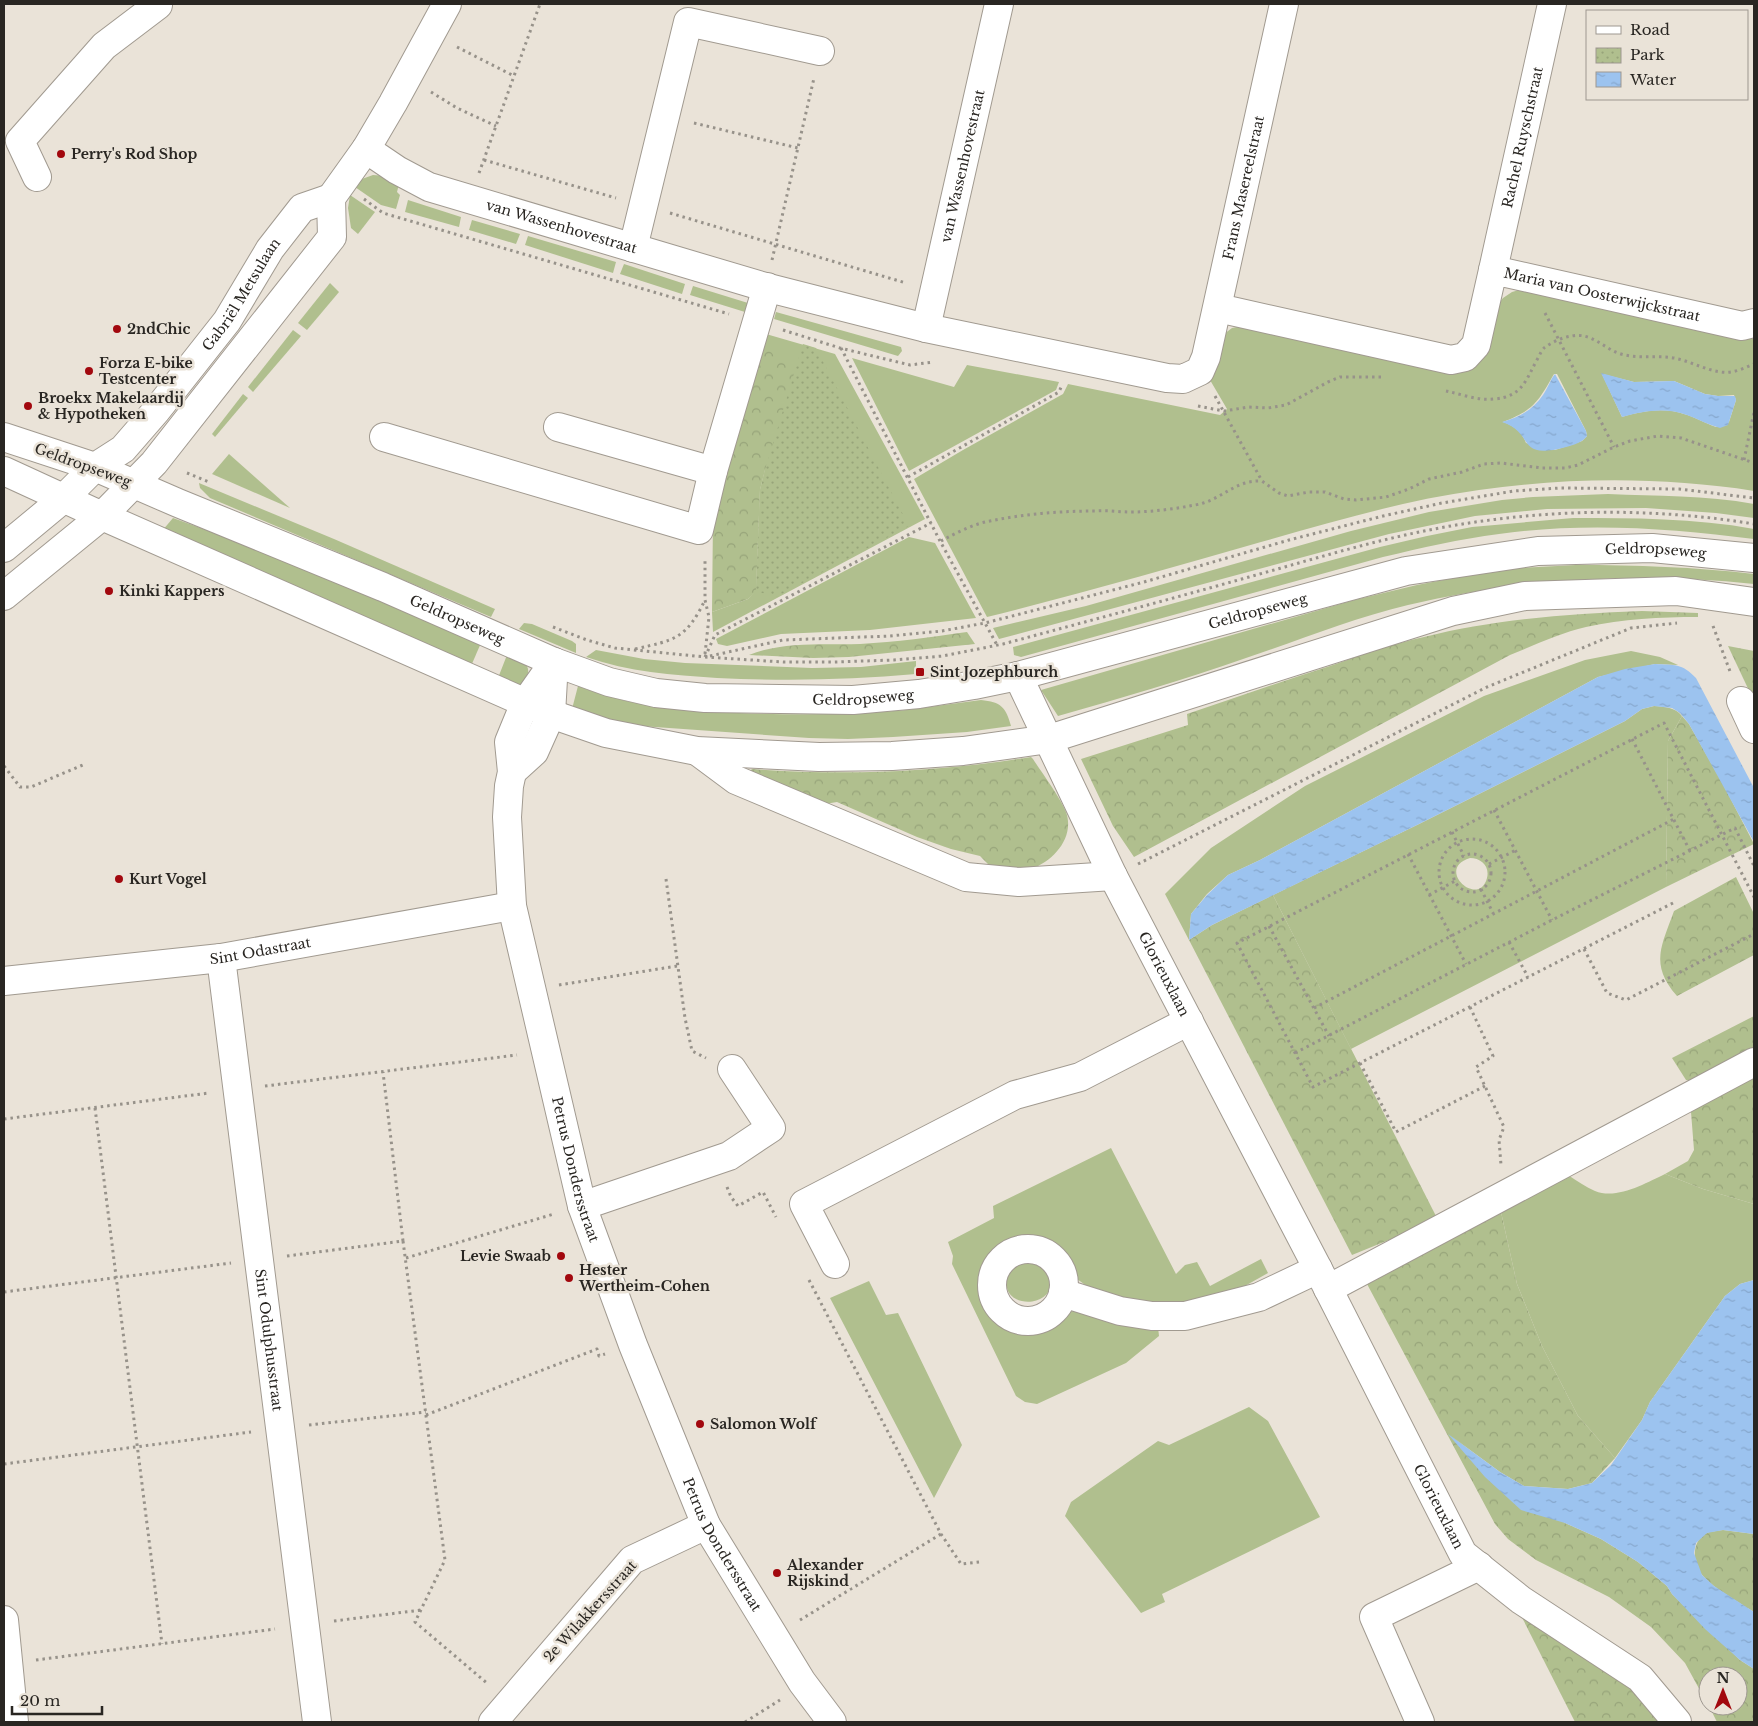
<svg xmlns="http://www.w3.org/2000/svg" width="1758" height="1726" font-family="'Libre Baskerville',serif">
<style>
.grass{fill:#b0bf8e;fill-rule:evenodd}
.forest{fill:url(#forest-crowns)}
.park{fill:url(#park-dots)}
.water{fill:url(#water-ripples)}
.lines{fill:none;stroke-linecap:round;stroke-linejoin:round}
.minor-casing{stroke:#a19a90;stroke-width:30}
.major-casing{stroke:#a19a90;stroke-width:30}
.path{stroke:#97928a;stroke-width:3;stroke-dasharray:2.5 4;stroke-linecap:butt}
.minor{stroke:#fff;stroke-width:28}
.major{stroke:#fff;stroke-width:28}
.poi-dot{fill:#a2080e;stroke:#eae3d8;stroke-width:2}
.labels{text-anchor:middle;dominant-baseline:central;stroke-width:5;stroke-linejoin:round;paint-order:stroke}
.street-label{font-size:14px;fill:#292622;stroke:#eae3d8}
.poi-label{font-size:14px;font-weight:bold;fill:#292622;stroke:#eae3d8;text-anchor:start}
</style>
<defs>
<pattern id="forest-crowns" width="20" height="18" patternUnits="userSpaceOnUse" patternTransform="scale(1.25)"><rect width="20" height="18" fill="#b0bf8e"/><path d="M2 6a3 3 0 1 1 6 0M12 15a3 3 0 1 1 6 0" fill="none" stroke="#97a47a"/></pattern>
<pattern id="park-dots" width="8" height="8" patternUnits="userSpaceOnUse" patternTransform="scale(1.25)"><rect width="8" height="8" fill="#b0bf8e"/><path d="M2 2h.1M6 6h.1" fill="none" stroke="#97a47a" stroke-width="1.8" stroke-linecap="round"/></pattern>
<pattern id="water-ripples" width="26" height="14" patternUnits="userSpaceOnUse" patternTransform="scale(1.25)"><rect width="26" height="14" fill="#9cc3ef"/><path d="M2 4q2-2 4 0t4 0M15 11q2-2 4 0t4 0" fill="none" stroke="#86a7cd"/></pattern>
</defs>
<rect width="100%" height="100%" fill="#eae3d8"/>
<g class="grass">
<path d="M373,175l13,1 13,8 -2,8 3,3 -4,14 -15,-4 -26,-18 7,-8z"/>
<path d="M350,195l25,17 -17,22 -7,-6 -3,-20z"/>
<path d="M408,200l53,17 -2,10 -54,-15z"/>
<path d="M472,220l48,14 -4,10 -47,-14z"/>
<path d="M528,236l88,26 -3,11 -88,-28z"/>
<path d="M624,264l61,20 -3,10 -62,-20z"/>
<path d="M330,283l9,9 -32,38 -9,-7z"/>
<path d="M693,286l55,17 -3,9 -55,-17z"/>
<path d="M1519,290l222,49h13v152c-90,-14 -184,-14 -275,-1 -74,10 -147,32 -218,52 -91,26 -182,52 -274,75l-73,-138 49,-29 100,-56 5,-10 152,31 7,-6 -17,-29 14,-46 8,-6 10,-2 203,45 58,-73 9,-6zM1554,374h3l29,57 1,5 -5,5 -27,9 -29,-7c-4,-11 -11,-17 -23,-21 31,-12 35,-20 51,-48zM1602,374l32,8 40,-1 31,13 13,2 16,-1 2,5 -7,22 -13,5c-11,-4 -21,-10 -32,-13 -21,-7 -42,-3 -62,3z"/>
<path d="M776,312l125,35 1,4 -4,5 -124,-37z"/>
<path d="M293,330l8,6 -48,56 -5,-5z"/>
<path d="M766,334l69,20 90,165 -212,113 -1,-20 36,-13 8,-9 4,-100 5,-20 -4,-123z"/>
<path d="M852,358l102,29 13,-22 92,17 -3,8 -147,81z"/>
<path d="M243,394l5,4 -33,39 -3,-3z"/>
<path d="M229,454l61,54 -78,-34z"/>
<path d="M199,483l135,56 161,70 -4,8 -281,-119 -10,-10z"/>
<path d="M1608,494c48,2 98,1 146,10v14l-38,-5 -70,-5 -99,1 -72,7 -86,18 -390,105 -6,-11 93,-22 265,-75 78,-19 73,-12 31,-3z"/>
<path d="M173,518l102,37 206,88 -10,23 -309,-135z"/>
<path d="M1573,518c60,0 122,0 181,11v10c-83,-11 -172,-17 -255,-5 -39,5 -78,14 -116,23l-362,100 -7,-2 -1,-8 367,-100 47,-11 45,-9z"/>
<path d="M909,537l26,6 41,75 -106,12 -89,4 -54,12 -9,-2 -2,-5z"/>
<path d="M1576,565c60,0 119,2 178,9v10c-116,-12 -232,-6 -346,21 -55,13 -108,35 -162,53 -62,22 -125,40 -188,58l-17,-26 313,-90 63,-15 52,-10 52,-7z"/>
<path d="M524,623l8,1 40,17 4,3v9l-57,-24z"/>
<path d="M596,650l48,9 41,4 127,5 49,-1 55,-6v13c-66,6 -132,7 -199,4 -45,-3 -88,-6 -131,-21z"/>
<path d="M1631,651l29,6 18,8 -23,-1 -57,13 -338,183 -32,15 -21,19 -16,20 -2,26 -24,-46 46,-46 94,-62 179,-90 101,-36z"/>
<path d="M507,655c23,10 26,10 15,34l-24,-11z"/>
<path d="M578,686c54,21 103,25 161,27 55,2 111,2 167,-3 25,-3 50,-7 75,-10 20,2 25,7 30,26l-44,6 -74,5 -45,2 -39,-1 -196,-14 -41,-15z"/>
<path d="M1654,706c11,1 21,1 28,10l-14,25 -2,146 -315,162 -78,-154 144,-70 208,-104 17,-12zM1470,858c11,0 20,8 17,20 -8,31 -53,-9 -17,-20z"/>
<path d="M1111,1148l65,126 9,-9 12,-3 13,24 51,-27 7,14 -64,36 -30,3 -86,-25 -19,-14c-1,-6 -1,-13 -5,-18 -11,-17 -40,-23 -58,-12 -10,7 -14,16 -20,27 -4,8 -7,16 -5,26 3,12 11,19 20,27 35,30 49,-15 79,-12 8,1 17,3 26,5 17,4 35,7 52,11l1,9 -33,27 -89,41 -12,-2 -9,-6 -64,-132 1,-8 -5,-14 46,-24 -1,-12z"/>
<path d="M1665,1174l38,15 51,15v76l-14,4 -15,12 -75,106 -8,18 -27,38 -37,-42 -36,-70 -25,-62 -16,-72 67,-37c9,6 18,12 27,16 22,9 51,-8 70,-17z"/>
<path d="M1026,1262l12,2 7,3c28,45 -61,48 -33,-1z"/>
<path d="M869,1281l17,34 12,-2 64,132 -28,53 -104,-200z"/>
<path d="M1249,1407l19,14 52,96 -158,77 3,8 -24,11 -76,-97 6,-14 87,-61 11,4z"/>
</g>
<g class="forest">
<path d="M761,347l37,15 -33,108 -5,20 -4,101 -8,8 -36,13 1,-94z"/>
<path d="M1642,611l56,2v4c-38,0 -75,2 -112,10 -26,6 -51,18 -76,28l-376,202 -21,-31 -32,-67 107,-34 -1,-11c48,-16 95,-33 143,-48 31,-11 62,-22 94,-29 72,-18 144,-23 218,-26z"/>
<path d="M967,632l8,12 -126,13 -36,1 -64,-3c35,-14 73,-10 111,-11 36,-2 72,-7 107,-12z"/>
<path d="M1728,646l26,5v46h-2z"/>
<path d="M1682,716l7,8 34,60 31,60 -88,43 2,-146z"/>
<path d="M1031,757l2,2c9,14 27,38 33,53 9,25 -12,49 -35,57 -11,3 -28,0 -39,-1l-12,-12 -29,-7 -34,-12 -80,-35 -18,3 -70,-33 3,-3c95,7 185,3 279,-12z"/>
<path d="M1736,877l18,37v41l-77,41c-28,-32 -15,-51 -3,-85z"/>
<path d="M1273,895l165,325 -86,35 -163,-315 23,-15z"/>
<path d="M1754,1016v33l-63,32 -5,-1 -14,-22z"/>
<path d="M1754,1074v130l-51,-15 -38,-15 23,-13 6,-11 -3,-38 5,-8z"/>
<path d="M1501,1212l16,72 25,62 36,70 37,42 -23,25 -24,6 -44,-3 -24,-14 -49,-36 114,87 36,16 37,23 29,24 5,8 68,66 14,9v53h-37l-8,-16h29v-30h-30v29l-23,-42 -34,-36 -42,-30 -73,-37 -28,-21 -13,-15 -128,-240 9,-7z"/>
<path d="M1723,1530l31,4v78c-17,-11 -37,-21 -51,-36 -11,-12 -12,-36 4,-43 4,-2 11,-2 16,-3z"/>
<path d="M1501,1576l182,146h-108z"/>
</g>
<path class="park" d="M803,344l13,4 93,178 -133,71 -20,-6 4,-100 5,-21z"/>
<g class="water">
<path d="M1601,373l33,9 40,-1 31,13 13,2h17l1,4 -8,25 -8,3c-11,-3 -22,-9 -33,-13 -21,-8 -44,-4 -65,2z"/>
<path d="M1555,374l31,57 1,5c-4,6 -13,9 -21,11 -51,14 -30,-14 -64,-25 17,-5 31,-12 41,-27 5,-7 7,-15 12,-21z"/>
<path d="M1655,664c19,1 27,-1 41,14l58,110v54l-65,-118 -9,-11 -8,-5 -18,-2 -12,3 -17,12 -208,104 -205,100 -23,15 2,-26 16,-19 21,-20 32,-15 338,-183 27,-8z"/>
<path d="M1754,1280v254l-31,-4 -16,3 -11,10 -2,10 8,22 12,11 40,26v57l-14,-9 -35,-31 -33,-35 -5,-8 -29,-24 -37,-23 -36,-16 -44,-13 -36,-33 -37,-43 52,38 24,14 44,3 24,-6 19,-18 31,-45 8,-18 75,-106 15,-12z"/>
</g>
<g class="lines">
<defs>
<g id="minor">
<path id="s1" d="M366,149l31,21 32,17 336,100 161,41 241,50 16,1 17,-8 6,-14 78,-353"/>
<path d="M37,177l-17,-36 84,-95 54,-41"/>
<path d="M633,248l55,-226 132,29"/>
<path id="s2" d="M1493,270l59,-266"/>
<path id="s3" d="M1218,308l233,52 14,-3 11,-12 17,-75 249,56 12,-3"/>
<path id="s4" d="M926,328l73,-324"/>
<path d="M558,427l155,44"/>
<path id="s5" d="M4,437l91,30 28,-18 33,-38 71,-90 43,-72 32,-41 29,-10"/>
<path d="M384,437l315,93 14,-59 54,-184"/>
<path d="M4,471l98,45 52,-53 178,-226 -1,-39 35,-49 27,-46 54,-99"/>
<path id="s6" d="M554,662l-29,41 -16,39 3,30 -3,14 -2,31 5,89 70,300 51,139 73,180 96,157 30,40"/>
<path id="s7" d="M1018,676l95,200 205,393 145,285 58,46 119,78 37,44"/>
<path d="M1741,701l13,28"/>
<path d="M697,751l39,29 230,97 53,5 94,-6"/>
<path d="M512,772l22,-20 17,-38 3,-52"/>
<path id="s8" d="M221,958l96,764"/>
<path id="s9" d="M4,981l217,-23 291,-52"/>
<path d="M582,1206l147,-50 42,-28 -39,-59"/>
<circle cx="1028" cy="1285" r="36"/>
<path d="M835,1264l-31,-60 211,-109 65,-18 109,-56"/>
<path d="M1328,1289l426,-227"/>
<path d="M1063,1293l57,18 32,5h33l74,-19 59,-28"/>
<path d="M4,1620l10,102"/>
<path d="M493,1722l139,-162 74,-35"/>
<path d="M1420,1722l-46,-105 105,-51"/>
</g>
<g id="major">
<path id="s10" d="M4,548l59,-49 32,-32 83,36 205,84 171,75 55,20 47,11 49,5 148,2 66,-6 55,-9 44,-9 388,-105 132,-20 114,-3 102,10"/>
<path d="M4,596l98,-80 449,198 55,19 91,18 122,6 73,-1 71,-5 86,-12 404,-128 72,-15 151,-5 78,11"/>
</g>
</defs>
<use href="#minor" class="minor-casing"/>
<use href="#major" class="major-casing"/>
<g class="path">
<path d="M457,47l57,29"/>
<path d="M431,92l26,16 39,18"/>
<path d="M694,123l104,25"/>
<path d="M484,160l132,38"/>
<path d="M479,173l61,-169"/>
<path d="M364,199l19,14 346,101"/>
<path d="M670,213l236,70"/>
<path d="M772,260l42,-182"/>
<path d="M1545,313l69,134"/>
<path d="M783,330l57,18 70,17 24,-3"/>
<path d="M841,348l99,193 57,104"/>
<path d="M1446,391c15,3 32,10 48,8 29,-2 32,-20 44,-41 2,-4 4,-8 6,-10 8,-6 19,-11 28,-12 20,-4 32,13 49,18 17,5 35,1 53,4 16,3 31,12 47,14 12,2 23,-4 33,-8"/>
<path d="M1215,396l47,85 17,12 9,3 21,-4h16l19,7 12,1 30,-3 23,-8 20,-10 33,-7 22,-8 17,-1 41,5h23l13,-3 36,-18 16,-6 28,-5 23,2 73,25"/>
<path d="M1198,406l26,5 25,-4 19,1 18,-3 42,-23 12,-5h41"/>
<path d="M1744,460l10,-48"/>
<path d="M187,473l22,9"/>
<path d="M908,477l151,-85 3,-7"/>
<path d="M941,541c15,-8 32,-17 49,-20 34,-7 71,-10 106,-10 12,-1 23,1 34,1 22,0 44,-3 65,-7 26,-4 39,-25 66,-24"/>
<path d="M1713,626l18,48"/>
<path d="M553,627l34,13 28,8 90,9 78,5h51l60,-2 49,-4 60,-12c82,-22 164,-44 246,-67 58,-16 116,-34 175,-46 108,-22 222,-25 330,-7"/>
<path d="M635,649c40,-9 51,-10 70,-49"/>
<path d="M705,654l4,-37 -4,-17v-42"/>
<path d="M710,656l73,-16 107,-4 52,-5 43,-8 159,-41 145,-42 94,-24 59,-13 72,-12 46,-3 119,1 75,9"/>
<path d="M705,657l10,-22 216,-112"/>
<path d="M1632,739l58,112"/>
<path d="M4,766l16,21h11l54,-23"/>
<path d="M1494,810l58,110"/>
<path d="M1452,832l12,24"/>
<circle cx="1472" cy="872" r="33"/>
<path d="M1408,854l58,110"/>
<circle cx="1472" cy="873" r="19"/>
<path d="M1138,864l349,-177 144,-59 46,-5"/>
<path d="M1489,864l27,-14"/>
<path d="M666,879l19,139 7,33 14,7"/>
<path d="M1481,889l12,24"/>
<path d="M1429,895l26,-14"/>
<path d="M1673,903l-360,184 -76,-144 427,-220 90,174"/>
<path d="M1269,926l60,110"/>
<path d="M1509,942l19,35"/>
<path d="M1584,949l23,44 19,7 128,-66"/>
<path d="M559,985l118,-19"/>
<path d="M1470,1007l23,49 -17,11 28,60 -5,13 2,25"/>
<path d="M1314,1008l360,-189"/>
<path d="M1295,1053l257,-133 183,-92 19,38"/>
<path d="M1360,1063l36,69 89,-46"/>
<path d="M265,1086l252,-31"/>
<path d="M95,1108l67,536"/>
<path d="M4,1119l205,-26"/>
<path d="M727,1187l4,10 7,9 25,-14 13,25"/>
<path d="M403,1241l42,319 -30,62 73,62"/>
<path d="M287,1256l116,-15 -20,-169"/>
<path d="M406,1258l148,-44"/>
<path d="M809,1280l132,254 20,30 18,-2"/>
<path d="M4,1292l227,-29"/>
<path d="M426,1415l171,-66 2,7 6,-2"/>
<path d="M309,1425l117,-13"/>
<path d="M4,1464l247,-32"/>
<path d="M800,1620l141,-86"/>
<path d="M334,1621l87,-11"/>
<path d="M36,1660l239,-31"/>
<path d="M745,1722l35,-22"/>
</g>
<use href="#minor" class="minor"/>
<use href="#major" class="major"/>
</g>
<g class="poi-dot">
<circle cx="61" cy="154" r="5"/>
<circle cx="117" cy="329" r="5"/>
<circle cx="89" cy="371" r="5"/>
<circle cx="28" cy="406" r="5"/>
<circle cx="109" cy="591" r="5"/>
<rect x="915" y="667" width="10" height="10" rx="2.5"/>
<circle cx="119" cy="879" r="5"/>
<circle cx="561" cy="1256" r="5"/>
<circle cx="569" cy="1278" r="5"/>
<circle cx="700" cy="1424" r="5"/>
<circle cx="777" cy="1573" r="5"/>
</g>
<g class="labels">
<g class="street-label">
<text stroke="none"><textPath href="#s2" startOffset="136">Rachel Ruyschstraat</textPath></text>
<text stroke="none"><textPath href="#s4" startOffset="166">van Wassenhovestraat</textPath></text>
<text stroke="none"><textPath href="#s1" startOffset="1060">Frans Masereelstraat</textPath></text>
<text stroke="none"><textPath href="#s1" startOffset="212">van Wassenhovestraat</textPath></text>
<text stroke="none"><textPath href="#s3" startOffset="458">Maria van Oosterwijckstraat</textPath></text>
<text stroke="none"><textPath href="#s5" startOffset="324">Gabriël Metsulaan</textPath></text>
<text transform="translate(83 465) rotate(20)">Geldropseweg</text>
<text stroke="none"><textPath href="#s10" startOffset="1745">Geldropseweg</textPath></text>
<text stroke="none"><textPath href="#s10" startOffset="1340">Geldropseweg</textPath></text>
<text stroke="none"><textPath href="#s10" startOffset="515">Geldropseweg</textPath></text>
<text stroke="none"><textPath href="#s10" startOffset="935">Geldropseweg</textPath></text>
<text stroke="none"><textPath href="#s9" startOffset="258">Sint Odastraat</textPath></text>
<text stroke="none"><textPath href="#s7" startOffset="332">Glorieuxlaan</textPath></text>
<text stroke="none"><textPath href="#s6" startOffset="528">Petrus Dondersstraat</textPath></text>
<text stroke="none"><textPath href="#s8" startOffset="385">Sint Odulphusstraat</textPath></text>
<text stroke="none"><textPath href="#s7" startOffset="931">Glorieuxlaan</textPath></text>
<text stroke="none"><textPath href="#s6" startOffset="932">Petrus Dondersstraat</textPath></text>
<text transform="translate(590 1611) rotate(-48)">2e Wilakkersstraat</text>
</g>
<g class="poi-label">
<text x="71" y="154">Perry's Rod Shop</text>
<text x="127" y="329">2ndChic</text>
<text x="99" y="363">Forza E-bike<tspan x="99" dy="16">Testcenter</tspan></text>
<text x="38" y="398">Broekx Makelaardij<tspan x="38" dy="16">&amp; Hypotheken</tspan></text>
<text x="119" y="591">Kinki Kappers</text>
<text x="930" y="672">Sint Jozephburch</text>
<text x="129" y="879">Kurt Vogel</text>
<text x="551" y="1256" text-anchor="end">Levie Swaab</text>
<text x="579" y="1270">Hester<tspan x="579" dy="16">Wertheim-Cohen</tspan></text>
<text x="710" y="1424">Salomon Wolf</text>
<text x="787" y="1565">Alexander<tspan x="787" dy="16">Rijskind</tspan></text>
</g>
</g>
<rect width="1758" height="1726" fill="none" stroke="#292622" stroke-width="10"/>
<rect x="1586" y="10" width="162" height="90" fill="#eae3d8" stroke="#9d978f"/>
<rect x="1596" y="26" width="25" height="8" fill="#ffffff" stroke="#9d978f"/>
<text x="1630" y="35" font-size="15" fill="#292622">Road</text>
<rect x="1596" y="48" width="25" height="15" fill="url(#park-dots)" stroke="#9d978f"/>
<text x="1630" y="60" font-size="15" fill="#292622">Park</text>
<rect x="1596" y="72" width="25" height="15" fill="url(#water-ripples)" stroke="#9d978f"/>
<text x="1630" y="85" font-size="15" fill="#292622">Water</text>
<g transform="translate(1723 1691)"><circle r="24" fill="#eae3d8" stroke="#9d978f"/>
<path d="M0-4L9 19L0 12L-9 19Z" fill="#a2080e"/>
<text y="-8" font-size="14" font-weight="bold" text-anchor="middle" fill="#292622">N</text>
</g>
<path d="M12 1706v8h90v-8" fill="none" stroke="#292622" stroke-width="2.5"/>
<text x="20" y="1706" font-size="15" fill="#292622" stroke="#eae3d8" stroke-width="4" paint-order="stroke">20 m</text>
</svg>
